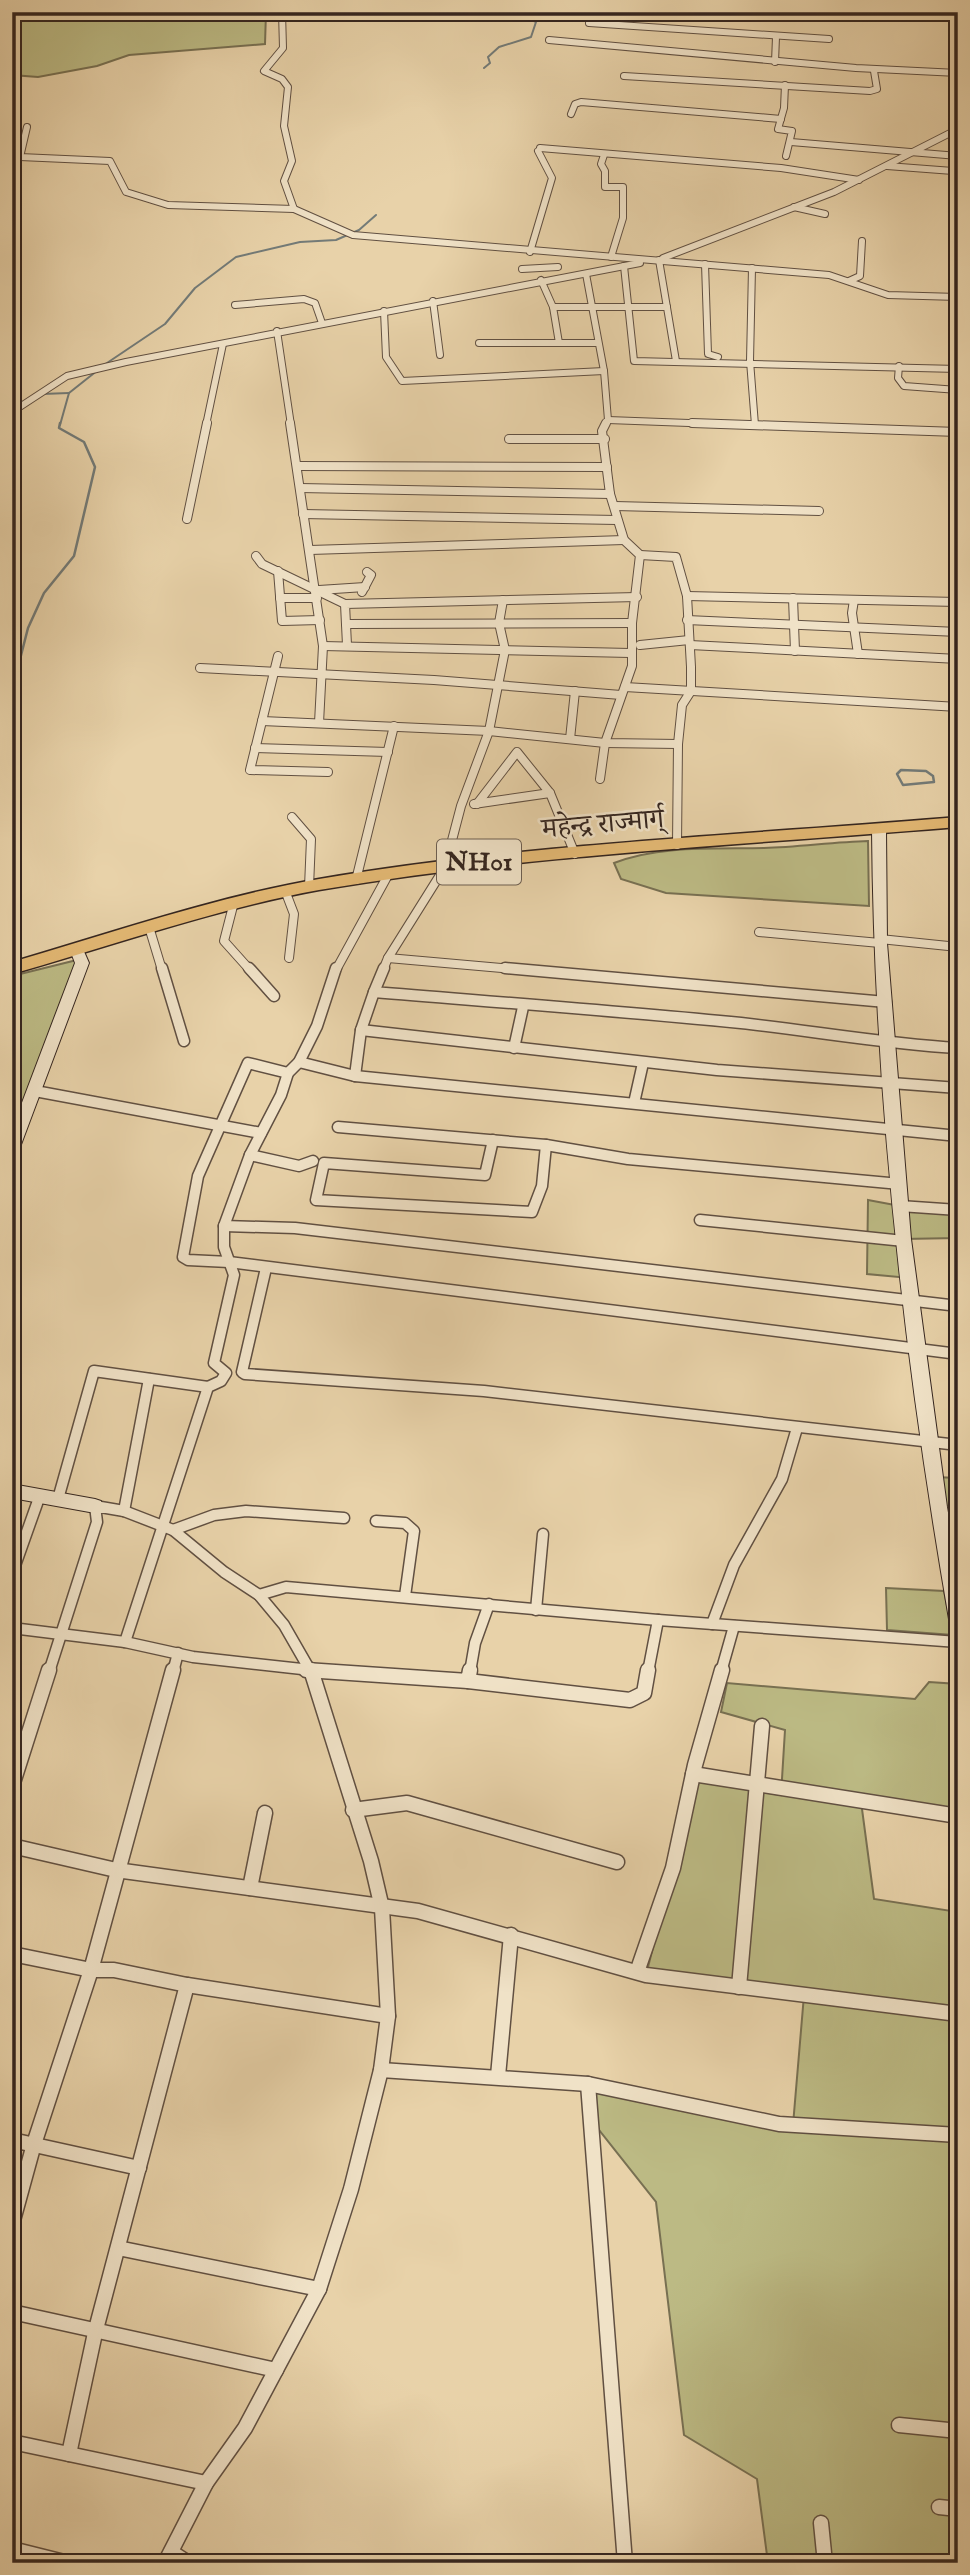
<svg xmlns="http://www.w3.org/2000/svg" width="970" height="2575" font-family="'IM FELL English','Noto Serif Devanagari',serif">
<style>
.green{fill:#bcba84;stroke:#787052;stroke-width:2}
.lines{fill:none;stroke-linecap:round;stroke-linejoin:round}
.stream-far1{stroke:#737b78;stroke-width:2}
.stream{stroke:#737b78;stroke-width:2.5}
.street-far3-casing{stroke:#615042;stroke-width:8}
.street-far2-casing{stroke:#615042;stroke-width:10}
.street-far1-casing{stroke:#615042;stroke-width:13}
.street-casing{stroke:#615042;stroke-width:17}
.secondary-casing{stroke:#34251f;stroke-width:2}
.highway-casing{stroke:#34251f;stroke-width:3}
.street-far3{stroke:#f0e2c7;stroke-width:6}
.street-far2{stroke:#f0e2c7;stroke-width:8}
.street-far1{stroke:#f0e2c7;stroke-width:10}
.street{stroke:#f0e2c7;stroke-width:14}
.secondary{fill:#f0e2c7;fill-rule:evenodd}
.highway{fill:#e4b974;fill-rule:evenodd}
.labels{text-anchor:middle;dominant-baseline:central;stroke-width:5;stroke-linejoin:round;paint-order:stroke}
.shield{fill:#f0e2c7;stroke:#6c5e51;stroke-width:2}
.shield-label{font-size:26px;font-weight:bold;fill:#34251f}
.street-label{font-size:28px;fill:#34251f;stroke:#f0e2c7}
</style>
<rect width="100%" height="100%" fill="#e8d2a9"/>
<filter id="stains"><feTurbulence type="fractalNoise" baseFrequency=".00286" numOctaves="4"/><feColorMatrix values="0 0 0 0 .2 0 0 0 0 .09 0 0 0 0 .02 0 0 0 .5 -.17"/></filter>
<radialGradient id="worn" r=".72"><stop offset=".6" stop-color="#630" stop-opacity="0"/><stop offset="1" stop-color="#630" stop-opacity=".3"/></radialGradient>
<g class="green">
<path d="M12,12h254l-1,32 -136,11 -32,11 -59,11 -26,-2z"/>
<path d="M868,841l1,65 -203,-13 -45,-14 -7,-16c45,-18 102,-14 150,-15 35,-1 69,-6 104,-7z"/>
<path d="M81,959l-69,181v-164z"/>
<path d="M868,1200l32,6 58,4v28l-55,1 6,39 -42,-4z"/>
<path d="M934,1477l24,1v81l-11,-1z"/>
<path d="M886,1588l58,3 9,44 -66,-5z"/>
<path d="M929,1682l29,2v126l-88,-10 -8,9 12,90 84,13v651h-190l-11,-84 -73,-44 -28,-233 -64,-81 -4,-37 205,41 11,-130 -158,-20 49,-194 86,14 4,-65 -64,-18 6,-29 188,16z"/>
</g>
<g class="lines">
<g class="stream-far1">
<path d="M484,68l6,-5 -2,-6 11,-10 32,-10 5,-15 -12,-6 2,-4"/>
<path d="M104,365l61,-41 30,-36 41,-31 64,-15 36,-2 23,-10 17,-15"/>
<path d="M42,394l27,-1"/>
<path d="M60,425l9,-32 29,-23"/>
</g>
<g class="stream">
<path d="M12,675l5,-4 11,-43 16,-35 30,-37 21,-89 -11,-25 -25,-14 1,-5"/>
<path d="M901,770l25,1 7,5 1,6 -31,3 -6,-11z"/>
</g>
<defs>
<g id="street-far3">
<path d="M282,12l1,36 -19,23 18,8 6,8 -4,39 8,35 -8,20 10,28"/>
<path d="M589,23l240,16"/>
<path d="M549,40l307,28 102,5"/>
<path d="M775,62l1,-25"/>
<path d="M624,76l246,15 7,-2 -3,-18"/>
<path d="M785,85l-1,23 -6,21 14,2 -6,25"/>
<path d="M571,114l4,-10 6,-2 200,17"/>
<path d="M27,127l-7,30 90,4 16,31 42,13 126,4 59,26 476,40 59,20 70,2"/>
<path d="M791,142l167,14"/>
<path d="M540,148l241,20 78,12"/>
<path d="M604,155l-3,9 4,7v16h18v31l-12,39"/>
<path d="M887,166l66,5"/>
<path d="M794,207l31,7"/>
<path d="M530,252l22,-74 -14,-27"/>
<path d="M663,258l171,-66 124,-63"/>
<path d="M659,260l17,101"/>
<path d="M705,264l3,90 10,3"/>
<path d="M624,266l10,95 324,8"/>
<path d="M752,268l-2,93 5,64"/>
<path d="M522,269l36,-2"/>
<path d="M586,274l18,97 4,49 -3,5"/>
<path d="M541,280l12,27 6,36"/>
<path d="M849,281l11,-5 2,-35"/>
<path d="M433,301l7,54"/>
<path d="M235,305l69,-6 11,4 7,20"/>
<path d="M553,307h114"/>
<path d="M384,311l2,46 16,24 202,-10"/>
<path d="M277,331l14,94"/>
<path d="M479,343h118"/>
<path d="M899,366l-1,12 6,8 54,4"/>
<path d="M12,412l55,-36 59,-14 514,-99"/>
<path d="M608,420l135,5"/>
<path d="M206,425l17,-81"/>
</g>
<g id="street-far2">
<path d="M290,423l33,223 -4,77"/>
<path d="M692,423l266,9"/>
<path d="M509,439h96"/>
<path d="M297,466l310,1"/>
<path d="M300,488l310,6"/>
<path d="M615,506l204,5"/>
<path d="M303,514l314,6"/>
<path d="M187,519l20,-96"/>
<path d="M310,550l314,-10"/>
<path d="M640,555l36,2 11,39 4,71v24l-9,14 -4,39 -1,101"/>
<path d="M256,556l6,8 83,40"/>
<path d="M278,571l4,50 38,-1"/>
<path d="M319,590l46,-3"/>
<path d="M362,592l9,-17 -4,-3"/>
<path d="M687,596l271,6"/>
<path d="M280,598h37"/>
<path d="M793,598l2,53"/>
<path d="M503,600l-4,23 6,27 -16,81 -28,75 -16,61 -57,91 137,12"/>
<path d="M854,600l-2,13 6,41"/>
<path d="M687,620l271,12"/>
<path d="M346,624l286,-1"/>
<path d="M347,645l-2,-41 292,-7"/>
<path d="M640,645l49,-5"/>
<path d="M690,645l268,14"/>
<path d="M323,646l307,7"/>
<path d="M278,656l-28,114 78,2"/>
<path d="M200,668l234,12 187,15"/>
<path d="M625,687l333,20"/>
<path d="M262,721l227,10 116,12 73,1"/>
<path d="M570,739l5,-48"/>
<path d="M255,748l133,4"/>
<path d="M600,779l5,-36 27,-77v-43l8,-68 -16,-15 -14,-46 -8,-63 4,-8"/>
<path d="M474,804l76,-11"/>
<path d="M477,804l40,-52 33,41 25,61"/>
<path d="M292,817l19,22 -2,48"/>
<path d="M356,880l38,-154"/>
<path d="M286,893l8,21 -5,44"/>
<path d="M233,906l-9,35 26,29"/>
<path d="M149,927l13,43"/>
<path d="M759,932l121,11"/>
<path d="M880,939l78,8"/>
<path d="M336,970l52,-95"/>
<path d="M383,970l5,-12"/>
</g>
<g id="street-far1">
<path d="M162,968l22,73"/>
<path d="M249,968l25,28"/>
<path d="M384,968l-10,24c122,10 245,19 367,31 73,8 144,21 217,25"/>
<path d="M505,968l381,34"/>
<path d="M361,1030l356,40 241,18"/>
<path d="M514,1048l9,-41"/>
<path d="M299,1062l56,14 603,60"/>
<path d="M288,1073l-40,-10 -50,113 -15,81 5,3 41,2 729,92"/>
<path d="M355,1076l6,-46 13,-38"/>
<path d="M35,1091l226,42"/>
<path d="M634,1103l9,-40"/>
<path d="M338,1127l208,18 82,14 272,25"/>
<path d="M493,1140l-8,35 -161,-12 -8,37 216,12 10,-26 4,-41"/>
<path d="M250,1155l49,11 14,-5"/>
<path d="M900,1206l58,4"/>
<path d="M700,1220l204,21"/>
<path d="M224,1226l71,2 663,78"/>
<path d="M266,1268l-24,104 3,2 239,17 474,54"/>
<path d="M58,1499l36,-128 114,16"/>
<path d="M124,1511l25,-132"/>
<path d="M376,1521l29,2 9,8 -9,65"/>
<path d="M173,1530l41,-15 32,-4 98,7"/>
<path d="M12,1574l27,-76"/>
<path d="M259,1595l27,-8 372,33 300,22"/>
<path d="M536,1610l7,-76"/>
<path d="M712,1624l22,-59 48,-86 15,-51"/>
<path d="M12,1628l113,14 68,15 136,15"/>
<path d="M125,1642l83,-255 13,-6 5,-8 -12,-10 20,-88 -10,-28v-21l26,-71 31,-60 7,-22 11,-11 18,-36 19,-58"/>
<path d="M49,1672l48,-150 -2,-16 29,5 49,19 51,42 35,23 25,30 27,47"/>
<path d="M173,1672l5,-19"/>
<path d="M470,1672l5,-29 14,-39"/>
<path d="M648,1672l10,-52"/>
<path d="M721,1672l13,-46"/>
</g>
<g id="street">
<path d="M306,1670l162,11 2,-11"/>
<path d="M468,1681l162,19 14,-7 4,-23"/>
<path d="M693,1774l265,42"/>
<path d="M12,1786l37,-116"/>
<path d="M353,1810l54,-7 210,59"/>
<path d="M12,1846l104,24 302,41 228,64 312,39"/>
<path d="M250,1888l15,-75"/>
<path d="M12,1954l79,16h23l73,15 201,31"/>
<path d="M637,1972l36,-104 22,-103 27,-95"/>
<path d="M739,1987l23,-261"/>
<path d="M381,2070l207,14 191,40 179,11"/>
<path d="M498,2076l13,-141"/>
<path d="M588,2084l37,479"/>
<path d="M12,2140l127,28"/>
<path d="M12,2224l22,-80 57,-174 82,-300"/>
<path d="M118,2248l201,41"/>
<path d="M12,2312l264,58"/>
<path d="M899,2425l59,6"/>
<path d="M12,2442l194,41"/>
<path d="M69,2454l26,-121 92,-348"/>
<path d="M939,2507l19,2"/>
<path d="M821,2523l4,40"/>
<path d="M12,2549l56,14"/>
<path d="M171,2552l17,11"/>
<path d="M165,2563l41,-80 39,-55 74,-139 32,-100 30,-119 7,-54 -6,-108 -11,-47 -60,-191"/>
</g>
<g id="secondary">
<path d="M879,826l7,4 1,113 24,296 36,268 11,62v58l-6,-3 -3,-5c-45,-260 -75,-525 -77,-789z"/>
<path d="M77,945l5,2 7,16 -70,187 -7,5v-26l63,-166 -5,-13z"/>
<path d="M12,1484l83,15 6,2 2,5 -2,5 -6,2 -83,-15z"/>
</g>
<path id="highway" d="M958,817v10c-213,18 -428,27 -639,63 -104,19 -205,55 -307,84v-12c102,-30 203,-65 307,-83 211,-36 426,-44 639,-62z"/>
</defs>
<use href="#street-far3" class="street-far3-casing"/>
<use href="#street-far2" class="street-far2-casing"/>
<use href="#street-far1" class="street-far1-casing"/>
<use href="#street" class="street-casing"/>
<use href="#secondary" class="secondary-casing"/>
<use href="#highway" class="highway-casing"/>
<use href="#street-far3" class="street-far3"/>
<use href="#street-far2" class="street-far2"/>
<use href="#street-far1" class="street-far1"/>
<use href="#street" class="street"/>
<use href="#secondary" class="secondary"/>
<use href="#highway" class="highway"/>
</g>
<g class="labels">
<rect class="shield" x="437" y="839.5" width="84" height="45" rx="5"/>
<g class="shield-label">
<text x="479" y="862">NH01</text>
</g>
<g class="street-label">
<text transform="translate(603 825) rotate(-5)">महेन्द्र राज्मार्ग्</text>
</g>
</g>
<rect width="970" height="2575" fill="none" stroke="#e8d2a9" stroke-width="42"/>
<rect x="14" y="14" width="942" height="2547" fill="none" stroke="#34251f" stroke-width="3.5"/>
<rect x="21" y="21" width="928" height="2533" fill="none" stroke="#34251f" stroke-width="2"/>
<rect width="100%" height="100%" filter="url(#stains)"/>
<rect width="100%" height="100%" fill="url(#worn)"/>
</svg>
